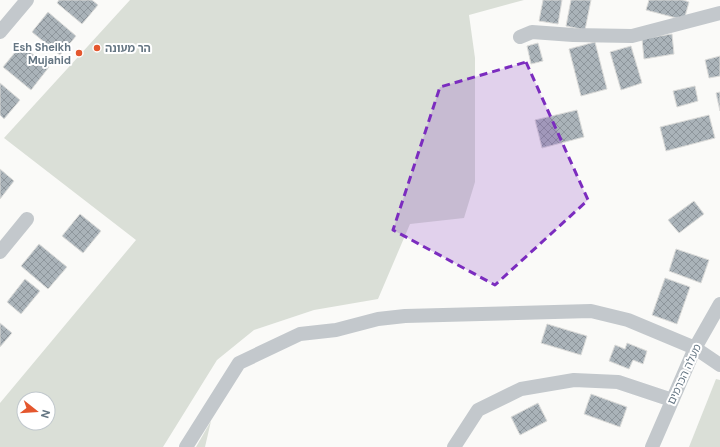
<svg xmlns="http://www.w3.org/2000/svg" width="720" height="447" font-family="'DM Sans','Noto Sans Hebrew',sans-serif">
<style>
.grass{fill:#dadfd7;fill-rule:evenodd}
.building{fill:url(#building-cross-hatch);stroke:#dcdcda}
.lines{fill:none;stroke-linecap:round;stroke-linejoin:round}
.minor{stroke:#c3c8cc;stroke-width:14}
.marked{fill:#7b2cbf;fill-opacity:0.2;stroke:#7b2cbf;stroke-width:3;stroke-dasharray:8 5;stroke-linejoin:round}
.poi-dot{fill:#e4572e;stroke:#fff;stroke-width:1.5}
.labels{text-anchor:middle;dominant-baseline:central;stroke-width:4;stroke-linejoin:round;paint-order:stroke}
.poi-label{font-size:11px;font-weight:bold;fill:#657683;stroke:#fff;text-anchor:end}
.street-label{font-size:11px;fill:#657683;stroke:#fff}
</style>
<defs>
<pattern id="building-cross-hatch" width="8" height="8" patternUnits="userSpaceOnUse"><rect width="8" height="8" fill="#aab3b9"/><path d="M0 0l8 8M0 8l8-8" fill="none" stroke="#8e969c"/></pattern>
</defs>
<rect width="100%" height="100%" fill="#fafaf8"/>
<g class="grass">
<path d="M130,0h394l-55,15 6,43v124l-11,36 -54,6 -32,75 -64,11 -60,20 -37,30 -54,87h-163v-44l136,-163 -132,-102zM24,399h24v24h-24z"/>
<path d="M716,379l4,1v67h-31z"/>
<path d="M211,421l-6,26h-9z"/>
</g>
<g class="building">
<path d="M59,0h33l6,5 -16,19 -25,-21z"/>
<path d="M543,0h19l-4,24 -19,-3z"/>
<path d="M571,0h20l-6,30 -19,-4z"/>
<path d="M649,0h34l6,2 -5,18 -38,-10z"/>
<path d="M48,12l28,24 -16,19 -28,-23z"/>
<path d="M672,34l2,20 -30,5 -2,-20z"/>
<path d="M595,42l12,47 -26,7 -12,-47z"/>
<path d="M538,43l5,18 -12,3 -4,-18z"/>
<path d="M21,45l28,22 -18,23 -28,-23z"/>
<path d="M631,46l11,37 -21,7 -11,-38z"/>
<path d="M720,56v20l-11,2 -4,-18z"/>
<path d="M0,83l20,17 -16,19 -4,-4z"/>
<path d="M695,86l3,15 -21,6 -4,-16z"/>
<path d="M720,92v19l-4,-18z"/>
<path d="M577,110l7,27 -42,11 -7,-28z"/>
<path d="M709,115l6,23 -49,13 -6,-24z"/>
<path d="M0,169l14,12 -14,18z"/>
<path d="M694,201l10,13 -25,19 -11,-13z"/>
<path d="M80,214l21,17 -18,22 -21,-17z"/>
<path d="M39,244l28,23 -19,22 -27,-23z"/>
<path d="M676,249l33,11 -8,23 -32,-12z"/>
<path d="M665,278l25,9 -13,37 -25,-9z"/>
<path d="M25,279l15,12 -19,23 -14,-12z"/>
<path d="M0,323l12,10 -12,14z"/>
<path d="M547,324l40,12 -6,19 -40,-12z"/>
<path d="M627,343l20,8 -4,13 -10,-4 -4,9 -20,-8 6,-16 10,4z"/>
<path d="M591,394l36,13 -7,20 -36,-13z"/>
<path d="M538,403l9,18 -27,14 -9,-18z"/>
</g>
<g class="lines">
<g class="minor">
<path d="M0,32l27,-32"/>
<path d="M520,37l12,-5 41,3 59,1 88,-23"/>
<path d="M0,252l27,-33"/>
<path d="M186,447l53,-84 61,-29 36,-4 42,-11 27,-3 186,-5 37,9 67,28 25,17"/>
<path d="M454,447l24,-37 43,-21 53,-9 44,2 54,18"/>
<path d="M652,447l43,-99 25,-44"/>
</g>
</g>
<path class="marked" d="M526,62l62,138 -93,85 -102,-55 47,-143z"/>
<g class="poi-dot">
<circle cx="97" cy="48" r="4"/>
<circle cx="79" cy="53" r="4"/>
</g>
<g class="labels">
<g class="poi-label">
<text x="71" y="47">Esh Sheikh<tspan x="71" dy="13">Mujahid</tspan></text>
<text x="105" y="48" text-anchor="start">הר מעונה</text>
</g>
<g class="street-label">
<text transform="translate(684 374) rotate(-65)">מעלה הכרמים</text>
</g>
</g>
<g transform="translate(36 411) rotate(107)"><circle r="19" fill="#ffffff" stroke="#c1c8cd"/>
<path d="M0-3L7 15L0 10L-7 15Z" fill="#e4572e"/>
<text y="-6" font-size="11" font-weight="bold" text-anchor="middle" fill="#657683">N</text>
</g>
</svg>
